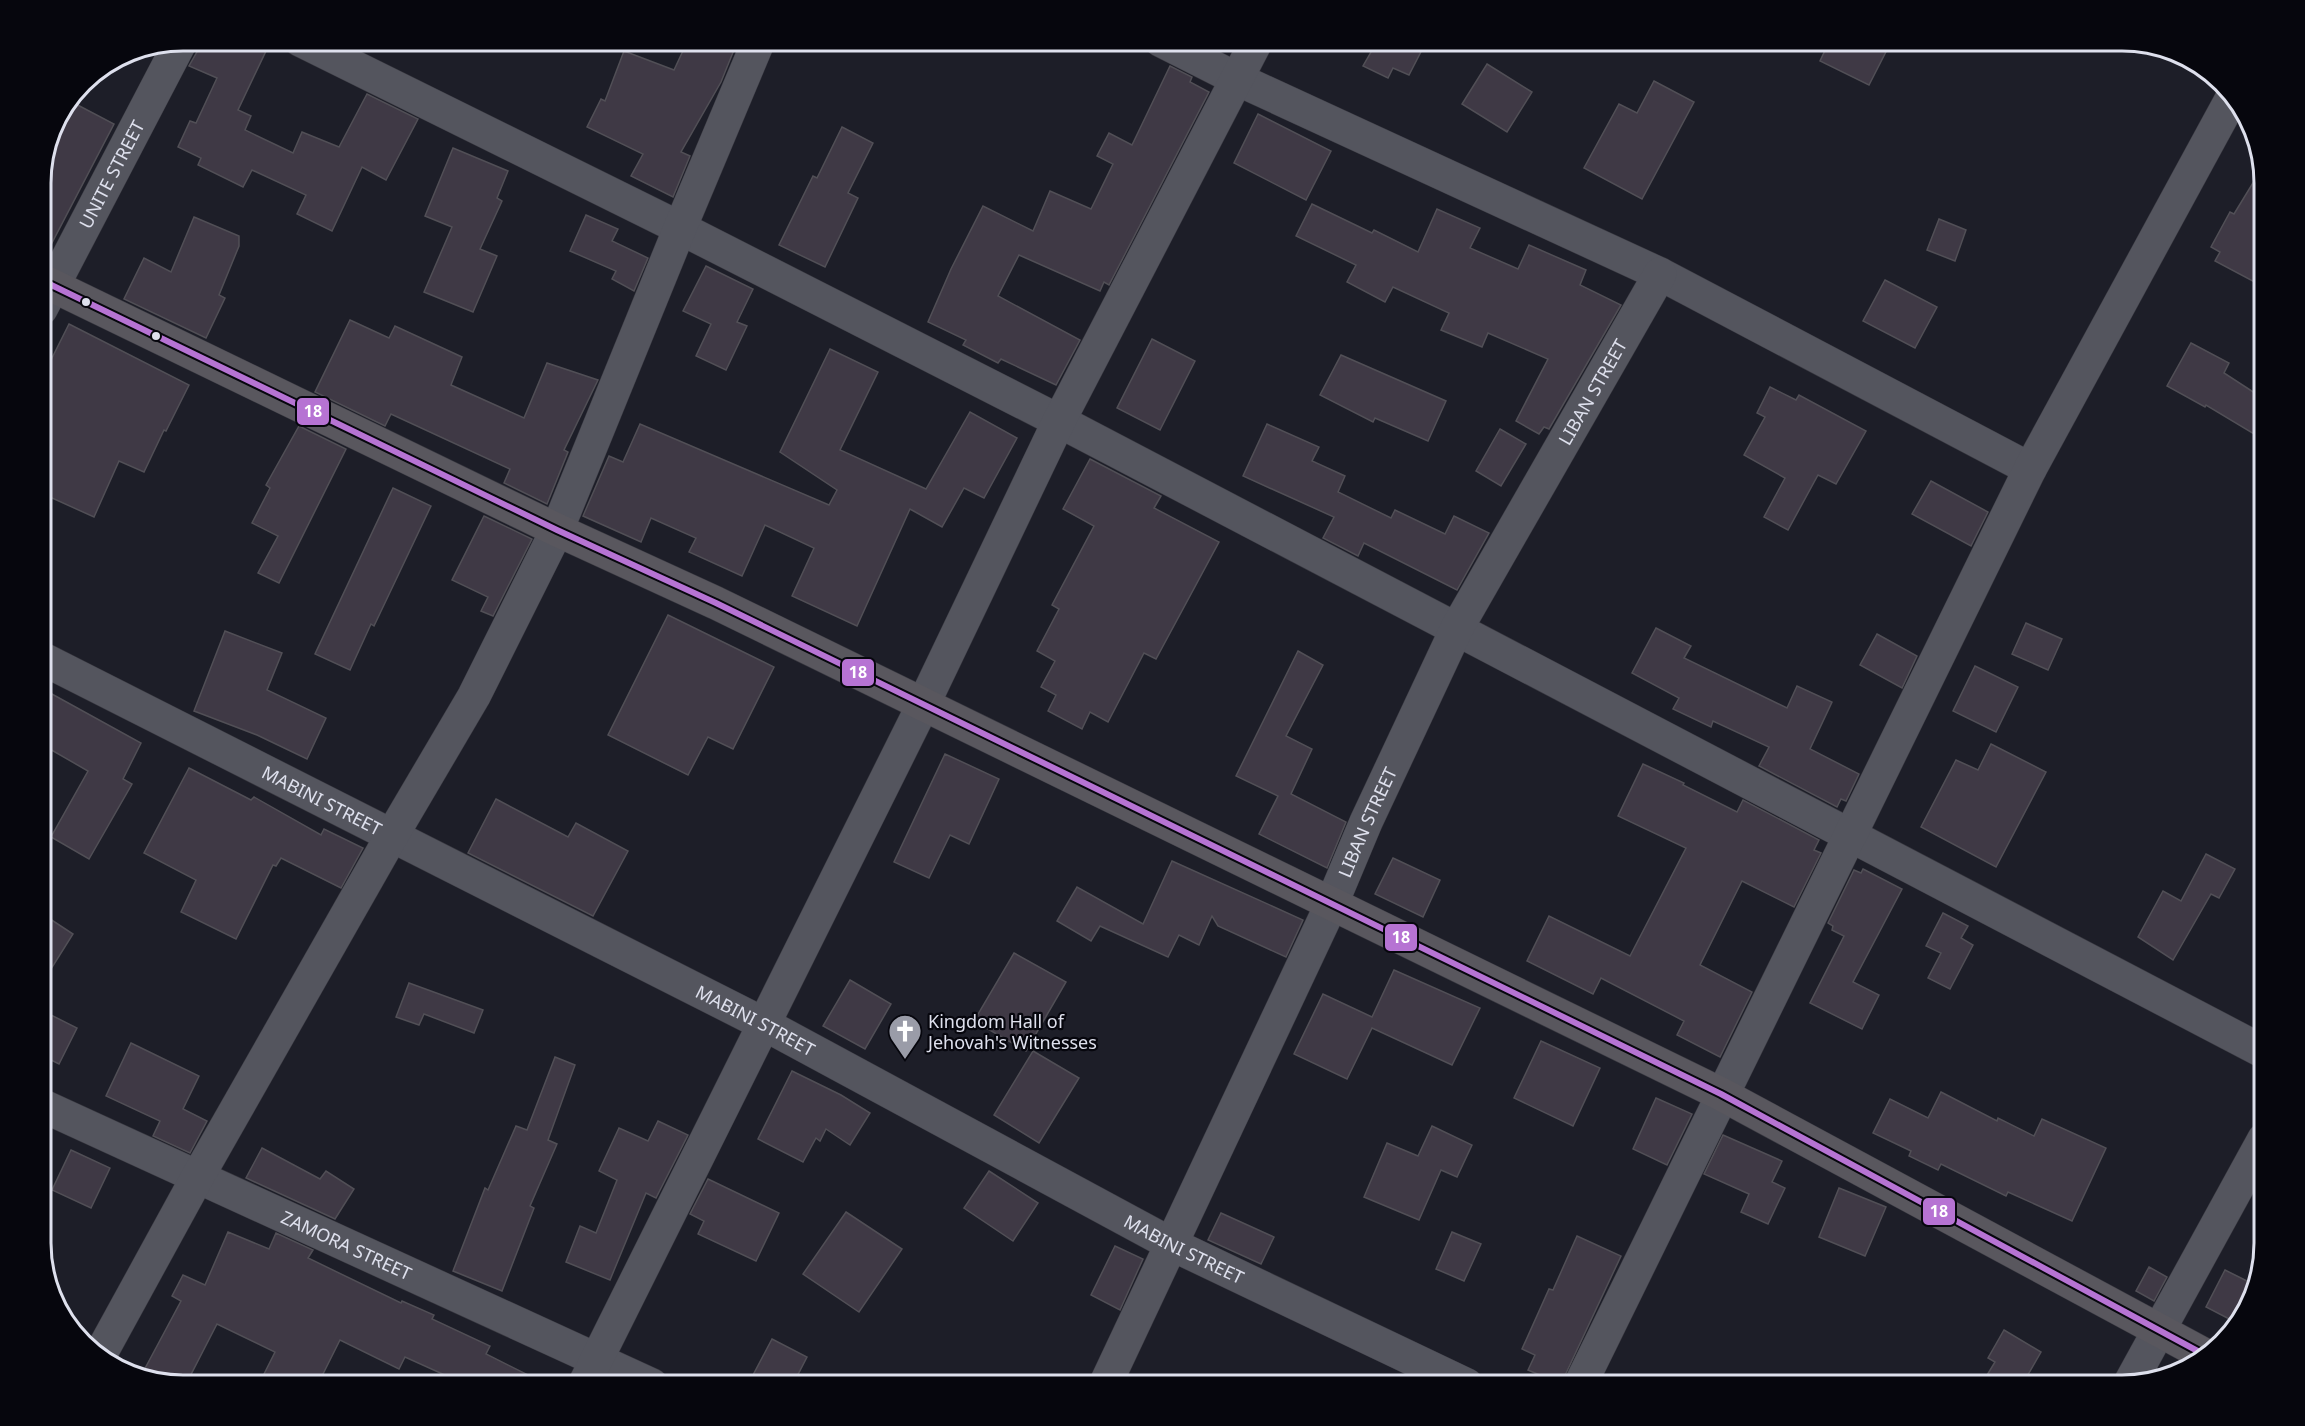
<svg xmlns="http://www.w3.org/2000/svg" width="2305" height="1426" font-family="'Noto Sans',sans-serif">
<style>
.building{fill:#3f3945;stroke:#514f56;stroke-width:1.5}
.lines{fill:none;stroke-linecap:round;stroke-linejoin:round}
.street-casing{stroke:#383840;stroke-width:34}
.secondary-casing{stroke:#383840;stroke-width:34}
.street{stroke:#54555e;stroke-width:33}
.secondary{stroke:#59575e;stroke-width:33}
.bus-1-casing{stroke:#06060d;stroke-width:10}
.bus-1{stroke:#b673d3;stroke-width:6}
.bus-dot{fill:#dee0ed;stroke:#06060d;stroke-width:2}
.labels{text-anchor:middle;dominant-baseline:central;stroke-width:4.5;stroke-linejoin:round;paint-order:stroke}
.street-label{font-size:18px;fill:#dee0ed;stroke:#06060d}
.poi-label{font-size:18px;fill:#dee0ed;stroke:#06060d;text-anchor:start}
.rim{fill:none;stroke:#dee0ed;stroke-width:3}
.line-badge{stroke:#06060d;stroke-width:2}
.badge-label{font-size:16px;text-anchor:middle;font-weight:bold;fill:#fff}
</style>
<rect width="100%" height="100%" fill="#1d1e28"/>
<g class="building">
<path d="M200,40h44l22,11 -28,59 13,6 -6,14 48,23 9,-21 37,15 28,-53 51,25 -32,61 -24,-13 -30,64 -35,-17 9,-19 -54,-25 -9,17 -45,-22 3,-7 -23,-11 12,-26 6,2 21,-45 -28,-12 9,-16z"/>
<path d="M688,40h50l-17,42 -40,70 9,4 -17,41 -42,-21 12,-22 -56,-27 14,-28 4,2 19,-50 50,19z"/>
<path d="M1378,40h49l-18,35 -16,-7 -5,10 -25,-12z"/>
<path d="M1830,40h62l-23,45 -49,-24z"/>
<path d="M1487,64l45,28 -25,40 -45,-28z"/>
<path d="M1170,66l22,11 -2,5 19,10 -100,193 -5,-3 -4,9 -81,-36 -21,41 82,44 -24,45 -55,-26 -3,4 -35,-18 3,-5 -38,-18 23,-53 32,-63 50,25 17,-40 41,18 22,-45 -16,-8 12,-23 23,12z"/>
<path d="M1654,81l40,21 -52,97 -58,-31 35,-64 18,9z"/>
<path d="M70,101l44,23 -72,138 -1,-88 11,-46z"/>
<path d="M1258,114l73,37 -25,49 -72,-37z"/>
<path d="M842,127l31,16 -25,50 10,5 -33,69 -46,-22 34,-69 4,2z"/>
<path d="M453,148l55,23 -11,27 5,3 -22,48 17,7 -24,56 -49,-20 28,-65 -27,-11z"/>
<path d="M2262,168l2,6v113l-49,-26 5,-9 -9,-5 19,-35 4,2z"/>
<path d="M1312,204l60,29 2,-3 44,22 19,-43 43,19 -10,20 48,21 11,-24 57,25 -6,15 41,20 -72,124 -5,-2 -5,7 -23,-13 32,-62 -60,-26 -6,14 -41,-17 8,-17 -56,-26 -8,15 -38,-20 9,-17 -60,-29z"/>
<path d="M586,215l32,14 -6,12 36,17 -14,33 -22,-12 4,-8 -46,-20z"/>
<path d="M194,217l45,19v10l-20,49 6,3 -19,40 -82,-39 20,-41 27,14z"/>
<path d="M1939,219l27,11 -11,31 -28,-11z"/>
<path d="M706,266l47,23 -16,33 10,4 -21,44 -30,-14 15,-32 -28,-13z"/>
<path d="M1885,280l52,27 -22,41 -52,-27z"/>
<path d="M350,320l39,18 6,-12 67,31 -11,28 73,33 23,-55 51,17 -34,70 4,2 -21,52 -43,-21 6,-14 -119,-55 -6,12 -70,-34z"/>
<path d="M69,324l120,61 -23,46 -2,-1 -20,42 -25,-11 -25,56 -53,-24v-113z"/>
<path d="M1152,339l43,22 -35,69 -43,-22z"/>
<path d="M2191,343l38,20 -5,10 40,26v41l-58,-35 -1,2 -38,-21z"/>
<path d="M830,349l48,23 -38,78 86,39 44,-77 47,26 -33,60 -20,-10 -22,39 -32,-18 -53,117 -65,-30 22,-48 -49,-23 -23,51 -53,-24 7,-14 -45,-20 -10,24 -58,-26 26,-60 14,6 17,-38 189,81 8,-15 -57,-38z"/>
<path d="M1341,355l105,46 -18,40 -53,-23 -2,4 -53,-27z"/>
<path d="M1770,387l26,13 3,-5 67,36 -30,53 -18,-9 -30,55 -24,-13 21,-39 -41,-23 21,-38 -8,-4z"/>
<path d="M1267,424l52,23 -7,14 33,15 -7,16 53,26 4,-8 50,24 9,-18 35,17 -32,57 -93,-47 -6,13 -35,-18 11,-21 -91,-41z"/>
<path d="M299,426l47,23 -67,134 -21,-10 20,-37 -26,-13 18,-35 -4,-3z"/>
<path d="M1500,429l26,15 -25,42 -25,-15z"/>
<path d="M1090,459l71,37 -7,12 65,34 -63,117 -12,-6 -36,69 -18,-10 -8,17 -34,-18 8,-16 -15,-8 14,-26 -18,-10 22,-42 -7,-4 42,-79 -31,-17z"/>
<path d="M1931,481l57,31 -17,34 -59,-32z"/>
<path d="M393,488l38,18 -57,120 -3,-2 -21,46 -35,-16z"/>
<path d="M484,516l48,23 -39,77 -12,-5 7,-14 -36,-17z"/>
<path d="M668,615l106,52 -41,82 -25,-12 -20,38 -80,-40z"/>
<path d="M2026,623l36,16 -14,31 -36,-16z"/>
<path d="M1656,628l35,18 -7,12 103,50 10,-22 35,16 -22,47 49,25 -13,27 -5,-2 -4,8 -78,-41 10,-19 -56,-26 -2,6 -38,-18 6,-11 -47,-25z"/>
<path d="M225,631l57,22 -15,37 59,28 -19,41 -50,-24 -63,-24z"/>
<path d="M1877,634l40,22 -15,32 -42,-23z"/>
<path d="M1298,651l25,14 -37,71 26,13 -21,45 55,28 -19,46 -68,-34 19,-38 -42,-20z"/>
<path d="M1975,666l43,21 -22,45 -43,-21z"/>
<path d="M41,688l100,55 -18,36 9,5 -43,75 -38,-22 37,-66 -47,-27z"/>
<path d="M1991,744l55,28 -50,95 -75,-40 35,-67 22,10z"/>
<path d="M945,754l54,25 -30,65 -19,-9 -21,43 -35,-16z"/>
<path d="M1643,764l41,19 -1,2 54,27 6,-12 76,40 -5,10 7,3 -27,54 -52,-26 -42,84 52,27 -32,65 -43,-22 7,-14 -83,-43 -8,16 -66,-33 22,-45 81,40 56,-108 -68,-32z"/>
<path d="M189,768l62,32 3,-3 67,38 3,-6 39,19 -22,40 -60,-30 -5,8 -3,-1 -37,74 -55,-27 15,-32 -52,-27z"/>
<path d="M496,799l72,38 8,-14 52,28 -35,65 -125,-63z"/>
<path d="M2206,854l29,15 -16,29 -8,-4 -38,66 -35,-23 25,-46 18,10z"/>
<path d="M1393,858l47,22 -17,37 -48,-23z"/>
<path d="M1172,861l131,59 -17,37 -68,-31 -6,-10 -13,29 -20,-10 -11,22 -68,-31 -9,15 -34,-20 20,-34 66,37z"/>
<path d="M1863,869l39,20 -49,93 26,13 -17,34 -52,-26 34,-67 -12,-6 1,-4 -5,-3 26,-53 7,3z"/>
<path d="M41,913l32,21 -32,51z"/>
<path d="M1943,913l25,13 -7,12 12,7 -23,44 -22,-11 13,-25 -15,-7z"/>
<path d="M1014,953l52,29 -40,69 -52,-30z"/>
<path d="M1394,970l86,38 -28,57 -80,-37 -25,51 -53,-25 29,-60 49,23z"/>
<path d="M850,980l41,24 -26,45 -42,-23z"/>
<path d="M409,983l74,27 -9,23 -50,-19 -5,11 -23,-8z"/>
<path d="M41,1010l36,18 -18,36 -18,-9z"/>
<path d="M1541,1041l59,27 -27,58 -59,-28z"/>
<path d="M131,1043l68,33 -16,33 24,12 -17,32 -37,-17 7,-15 -54,-25z"/>
<path d="M1033,1051l46,27 -40,65 -45,-28z"/>
<path d="M555,1057l20,8 -27,75 9,4 -27,62 4,2 -32,83 -49,-20 32,-83 3,2 28,-64 11,4z"/>
<path d="M792,1071l49,24 29,18 -20,32 -24,-16 -6,12 -4,-3 -13,24 -45,-23z"/>
<path d="M1941,1092l56,29 1,-3 36,18 8,-17 64,29 -34,73 -64,-29 -2,4 -65,-32 -3,6 -29,-14 2,-5 -38,-18 17,-34 38,19z"/>
<path d="M1656,1098l36,16 -25,51 -34,-16z"/>
<path d="M658,1121l30,14 -32,63 -10,-5 -36,87 -44,-18 14,-36 16,7 21,-53 -18,-9 20,-43 29,13z"/>
<path d="M1432,1126l40,19 -15,32 -16,-7 -22,50 -55,-23 23,-54 31,13z"/>
<path d="M1723,1135l59,26 -10,21 13,6 -17,36 -27,-12 8,-18 -45,-20z"/>
<path d="M262,1148l58,31 6,-8 28,18 -19,30 -89,-41z"/>
<path d="M71,1150l39,18 -19,40 -39,-18z"/>
<path d="M989,1171l49,32 -25,38 -49,-33z"/>
<path d="M708,1179l71,34 -23,48 -58,-27 6,-13 -14,-7z"/>
<path d="M1839,1188l47,19 -21,49 -46,-19z"/>
<path d="M846,1212l56,37 -43,63 -56,-38z"/>
<path d="M1221,1213l53,24 -13,27 -53,-24z"/>
<path d="M228,1232l41,17 7,-16 37,17 -5,8 93,45 1,-2 32,14 -2,4 58,27 -4,8 64,32h-81l-64,-29 -6,12 -59,-29 -23,46h-59l17,-34 -58,-28 -32,62 -43,-12 39,-73 -9,-5 11,-21 22,10z"/>
<path d="M1452,1232l29,12 -17,37 -28,-12z"/>
<path d="M1577,1236l44,20 -60,128 -33,-14 7,-15 -13,-6 27,-60 4,1z"/>
<path d="M1115,1246l28,13 -23,51 -29,-15z"/>
<path d="M2149,1267l18,10 -13,24 -18,-10z"/>
<path d="M2225,1270l28,14 -8,30 -8,9 -31,-16z"/>
<path d="M2004,1330l37,22 -19,33h-41l14,-23 -7,-4z"/>
<path d="M772,1339l35,18 -15,29h-24l-16,-9z"/>
</g>
<g class="lines">
<defs>
<g id="street">
<path d="M300,40l380,188 379,193 1205,631"/>
<path d="M1160,40l77,39 423,195 370,195"/>
<path id="s1" d="M41,309l140,-268"/>
<path id="s2" d="M41,658l723,366 407,220 296,141"/>
<path id="s3" d="M41,1105l611,280"/>
<path d="M100,1355l97,-177 194,-341 83,-141 83,-166 123,-302 79,-188"/>
<path d="M2130,1383l134,-244"/>
<path d="M584,1385l339,-680 136,-284 198,-381"/>
<path id="s4" d="M1105,1385l227,-482 34,-81 91,-194 203,-354"/>
<path d="M1580,1385l450,-916 202,-371"/>
</g>
<path id="secondary" d="M41,280l516,250 159,73 1005,491 484,261"/>
</defs>
<use href="#street" class="street-casing"/>
<use href="#secondary" class="secondary-casing"/>
<use href="#street" class="street"/>
<use href="#secondary" class="secondary"/>
<defs>
<path id="bus-1" d="M41,280l516,250 159,73 1005,491 484,261"/>
</defs>
<use href="#bus-1" class="bus-1-casing"/>
<use href="#bus-1" class="bus-1"/>
</g>
<defs>
<symbol id="church-pin" viewBox="-11 -11 22 30"><path d="M0 17L-7.5 6A9.5 9.5 0 1 1 7.5 6Z" fill="#9a9ca8" stroke="#06060d"/><path d="M-1.2-6h2.4v3.5h3.3v2.4h-3.3V6h-2.4V-.1h-3.3v-2.4h3.3Z" fill="#fff"/></symbol>
</defs>
<g fill-rule="evenodd">
<use href="#church-pin" x="886" y="1012" width="38" height="52"/>
</g>
<g class="bus-dot">
<circle cx="86" cy="302" r="5"/>
<circle cx="156" cy="336" r="5"/>
</g>
<g class="labels">
<g class="street-label">
<text stroke="none"><textPath href="#s1" startOffset="152">UNITE STREET</textPath></text>
<text stroke="none"><textPath href="#s4" startOffset="1107">LIBAN STREET</textPath></text>
<text stroke="none"><textPath href="#s2" startOffset="315">MABINI STREET</textPath></text>
<text stroke="none"><textPath href="#s4" startOffset="621">LIBAN STREET</textPath></text>
<text stroke="none"><textPath href="#s2" startOffset="801">MABINI STREET</textPath></text>
<text stroke="none"><textPath href="#s3" startOffset="336">ZAMORA STREET</textPath></text>
<text stroke="none"><textPath href="#s2" startOffset="1287">MABINI STREET</textPath></text>
</g>
<g class="poi-label">
<text x="928" y="1021">Kingdom Hall of<tspan x="928" dy="21">Jehovah's Witnesses</tspan></text>
</g>
</g>
<path d="M0 0H2305V1426H0ZM183 51H2122A132 132 0 0 1 2254 183V1243A132 132 0 0 1 2122 1375H183A132 132 0 0 1 51 1243V183A132 132 0 0 1 183 51Z" fill="#06060d" fill-rule="evenodd"/>
<path class="rim" d="M183 51H2122A132 132 0 0 1 2254 183V1243A132 132 0 0 1 2122 1375H183A132 132 0 0 1 51 1243V183A132 132 0 0 1 183 51Z"/>
<g class="line-badge">
<rect x="296" y="397" width="34" height="29" rx="6" fill="#b673d3"/>
<rect x="841" y="658" width="34" height="29" rx="6" fill="#b673d3"/>
<rect x="1384" y="923" width="34" height="29" rx="6" fill="#b673d3"/>
<rect x="1922" y="1197" width="34" height="29" rx="6" fill="#b673d3"/>
</g>
<g class="badge-label">
<text x="313" y="417">18</text>
<text x="858" y="678">18</text>
<text x="1401" y="943">18</text>
<text x="1939" y="1217">18</text>
</g>
</svg>
